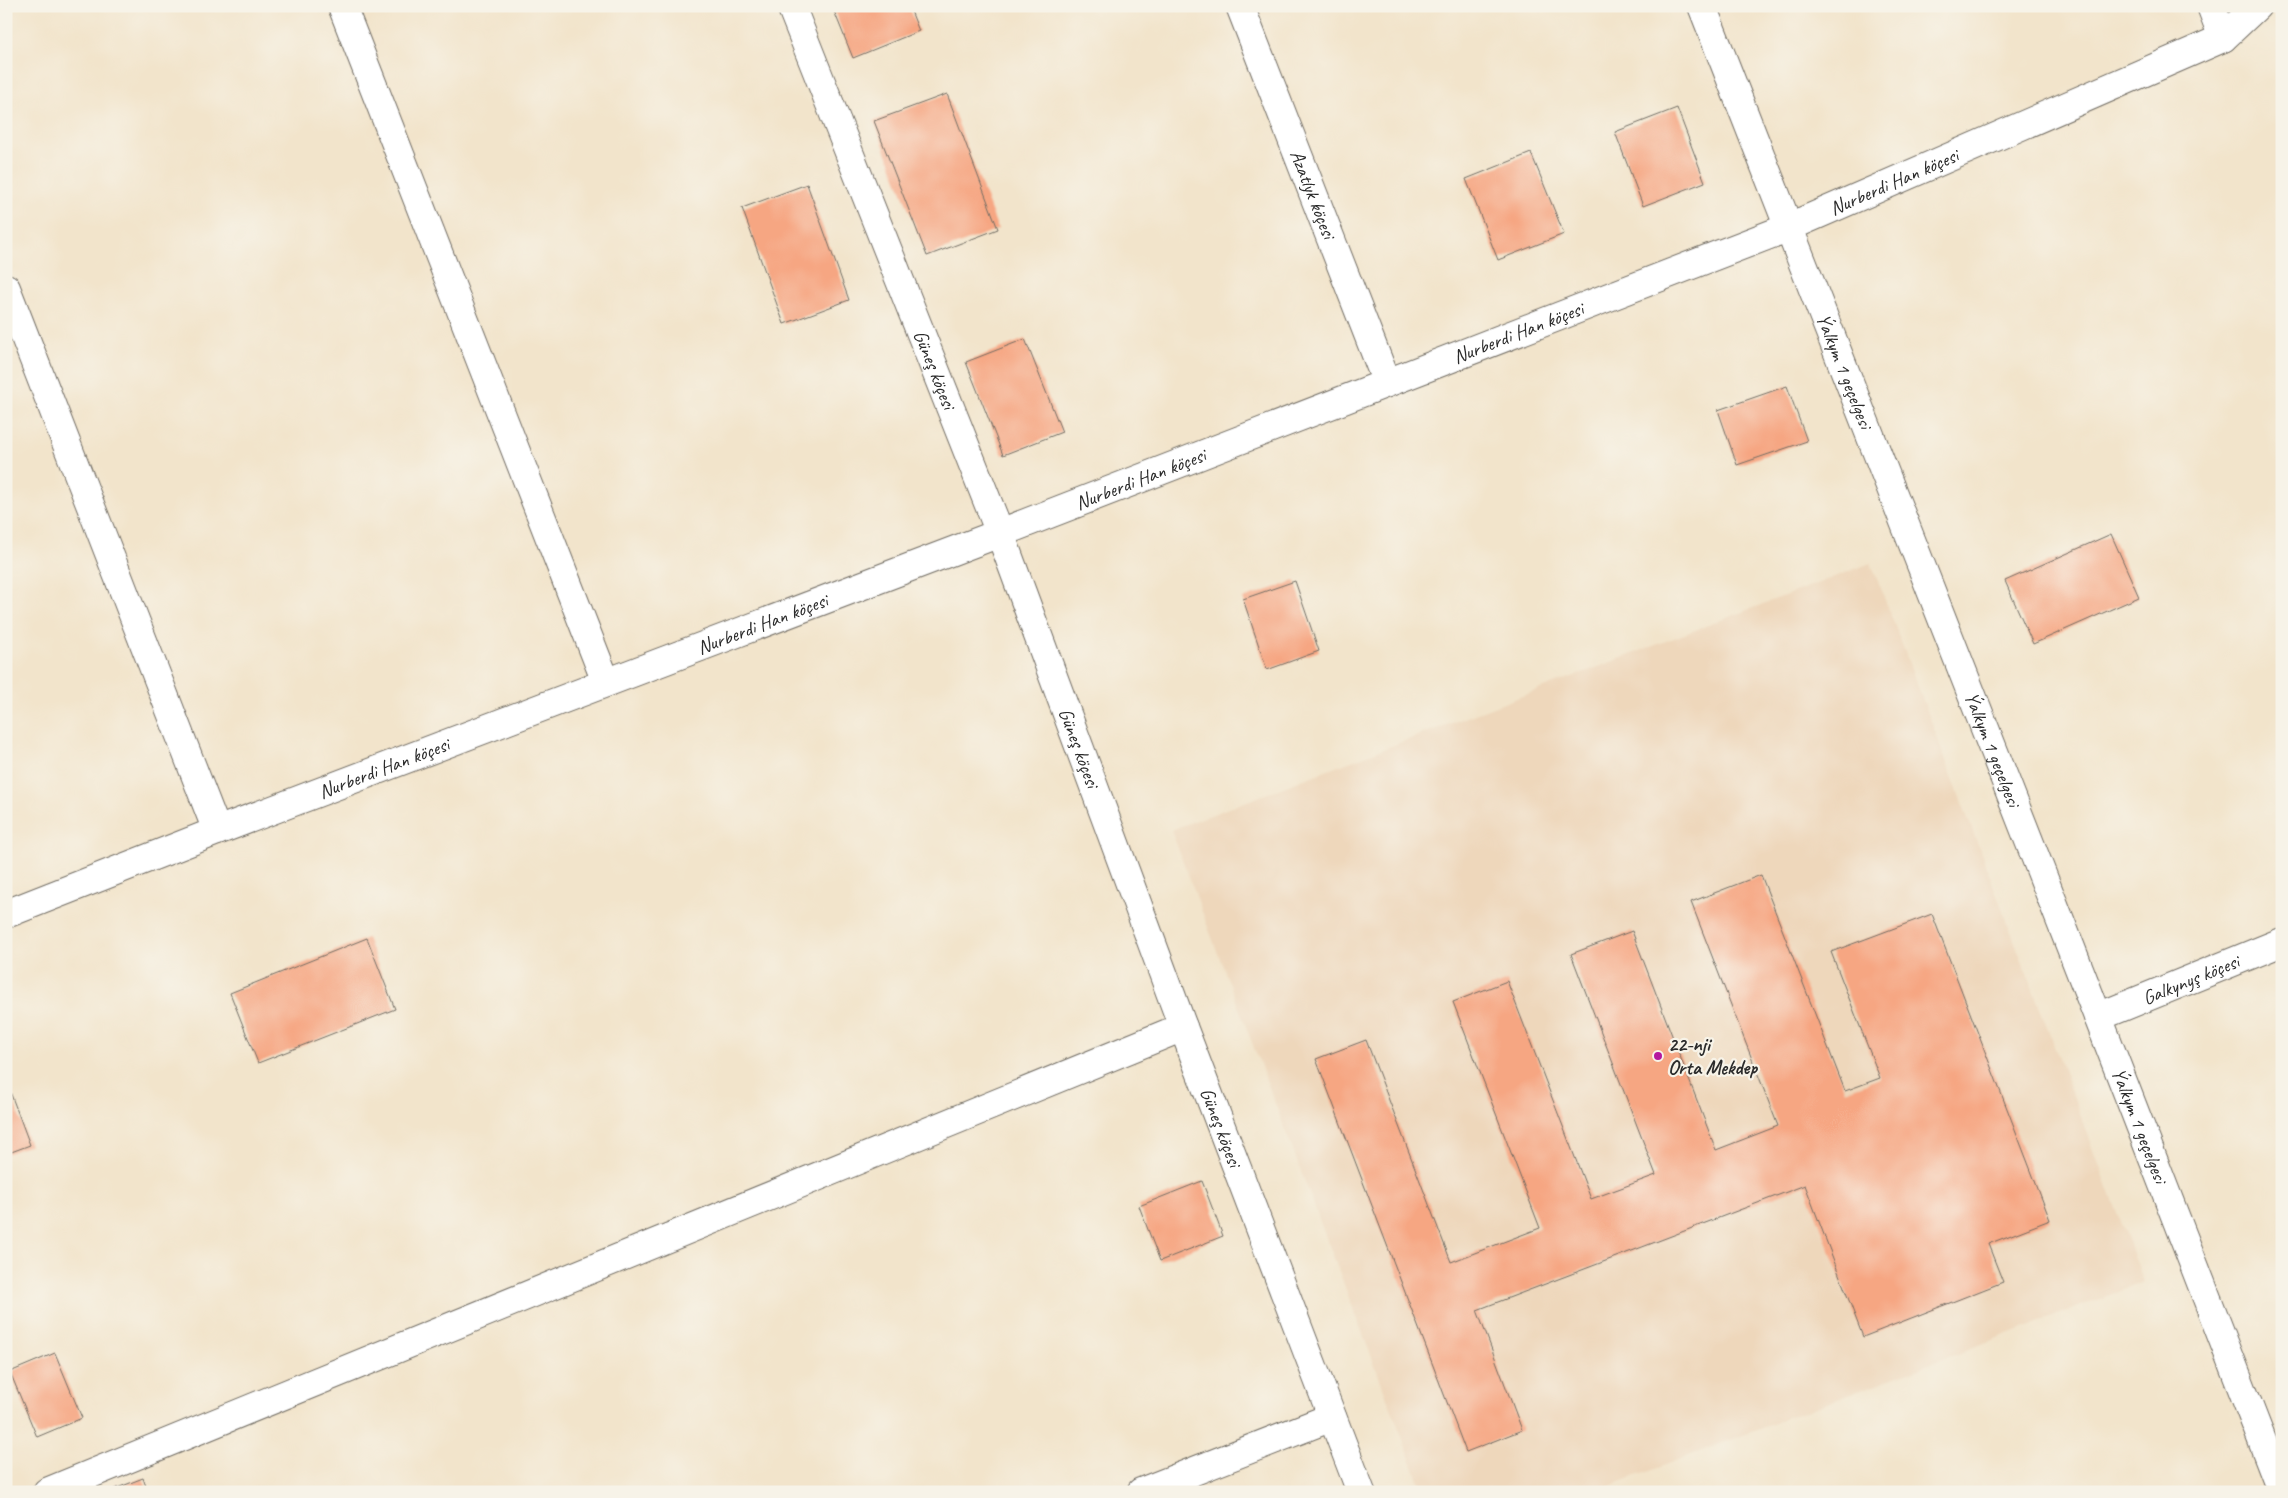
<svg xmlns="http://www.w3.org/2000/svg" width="2288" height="1498" font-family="Caveat,sans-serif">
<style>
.built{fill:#eed7bb}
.building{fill:#f6a682}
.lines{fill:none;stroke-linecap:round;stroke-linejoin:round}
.minor-casing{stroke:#716c63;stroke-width:30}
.tertiary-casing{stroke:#716c63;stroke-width:30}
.minor{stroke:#fff;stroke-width:28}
.tertiary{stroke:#fff;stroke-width:28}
.poi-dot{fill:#b5179e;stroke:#f7f3e8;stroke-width:2}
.labels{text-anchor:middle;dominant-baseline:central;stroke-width:4.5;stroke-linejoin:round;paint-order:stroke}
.street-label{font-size:20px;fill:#2b2b2b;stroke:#f7f3e8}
.poi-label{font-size:20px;font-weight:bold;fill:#2b2b2b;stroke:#f7f3e8;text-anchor:start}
</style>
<rect width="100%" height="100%" fill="#f7f3e8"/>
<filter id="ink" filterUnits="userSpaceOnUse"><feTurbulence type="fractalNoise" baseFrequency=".02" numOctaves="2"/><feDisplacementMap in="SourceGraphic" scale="10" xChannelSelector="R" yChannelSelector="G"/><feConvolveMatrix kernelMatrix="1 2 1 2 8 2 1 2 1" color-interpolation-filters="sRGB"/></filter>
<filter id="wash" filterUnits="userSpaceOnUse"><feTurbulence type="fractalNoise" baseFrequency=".0096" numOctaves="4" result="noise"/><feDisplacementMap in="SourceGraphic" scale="20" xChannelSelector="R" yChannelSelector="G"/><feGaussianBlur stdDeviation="1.12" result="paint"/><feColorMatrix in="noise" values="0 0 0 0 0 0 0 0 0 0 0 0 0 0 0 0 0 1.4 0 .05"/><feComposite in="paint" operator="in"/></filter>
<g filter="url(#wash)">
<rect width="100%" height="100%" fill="#f2e4cb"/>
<path class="built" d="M1871,563l273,719 -550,210h-171l-252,-662z"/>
<g id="blocks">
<g class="building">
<path d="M832,6h77l10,25 -66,27z"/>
<path d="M947,94l51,135 -71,27 -53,-135z"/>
<path d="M1677,108l28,74 -62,24 -28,-74z"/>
<path d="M1531,153l33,81 -66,26 -32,-81z"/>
<path d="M807,184l42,116 -65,24 -42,-116z"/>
<path d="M1025,339l37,93 -59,23 -37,-93z"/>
<path d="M1787,386l20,55 -70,24 -19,-55z"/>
<path d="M2111,534l28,63 -106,47 -28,-63z"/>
<path d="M1295,581l24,70 -52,19 -24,-71z"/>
<path d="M1761,875l84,216 35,-13 -49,-126 101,-38 118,306 -62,24 15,38 -140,55 -58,-152 -328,125 45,120 -56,22 -150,-393 50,-19 85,222 89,-34 -87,-226 54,-21 84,218 65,-24 -85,-221 61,-23 84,219 62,-24 -87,-224z"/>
<path d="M367,938l28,71 -137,54 -28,-70z"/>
<path d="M6,1081l24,64 -24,9z"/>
<path d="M1202,1181l21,55 -63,25 -21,-55z"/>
<path d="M55,1353l27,65 -45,19 -27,-65z"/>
<path d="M143,1478l5,14h-41z"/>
</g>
</g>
</g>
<g filter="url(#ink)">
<use href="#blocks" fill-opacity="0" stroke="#716c63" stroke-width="1"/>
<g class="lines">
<defs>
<g id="minor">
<path d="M342,6l264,676"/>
<path id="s1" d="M791,6l209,527 183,494 178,465"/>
<path id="s2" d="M1240,6l147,377"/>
<path d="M2211,6l12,32"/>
<path d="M6,288l211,543"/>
<path id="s3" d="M6,914l211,-83 783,-298 787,-305 436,-190 34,-32"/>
<path id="s4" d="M2098,1017l184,-75"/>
<path d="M47,1492l1136,-465"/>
<path d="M1141,1492l191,-75"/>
</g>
<g id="tertiary">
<path id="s5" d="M1702,6l396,1011 184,475"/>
</g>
</defs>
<use href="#minor" class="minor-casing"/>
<use href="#tertiary" class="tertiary-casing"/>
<use href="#minor" class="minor"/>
<use href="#tertiary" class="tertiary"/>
</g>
</g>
<circle class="poi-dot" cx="1658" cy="1056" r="5"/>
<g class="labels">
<g class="street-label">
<text stroke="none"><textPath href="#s3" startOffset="2025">Nurberdi Han köçesi</textPath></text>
<text stroke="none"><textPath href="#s2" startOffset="202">Azatlyk köçesi</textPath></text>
<text stroke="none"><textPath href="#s3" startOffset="1620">Nurberdi Han köçesi</textPath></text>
<text stroke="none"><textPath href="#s1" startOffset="391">Güneş köçesi</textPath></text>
<text stroke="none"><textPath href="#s5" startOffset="392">Ýalkym 1 geçelgesi</textPath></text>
<text stroke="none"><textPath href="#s3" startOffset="1215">Nurberdi Han köçesi</textPath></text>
<text stroke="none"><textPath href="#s3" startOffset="810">Nurberdi Han köçesi</textPath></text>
<text stroke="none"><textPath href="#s1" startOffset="796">Güneş köçesi</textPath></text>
<text stroke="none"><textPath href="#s5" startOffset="798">Ýalkym 1 geçelgesi</textPath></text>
<text stroke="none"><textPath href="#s3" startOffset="405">Nurberdi Han köçesi</textPath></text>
<text stroke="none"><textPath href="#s4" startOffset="100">Galkynyş köçesi</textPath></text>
<text stroke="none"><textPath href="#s5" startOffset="1202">Ýalkym 1 geçelgesi</textPath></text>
<text stroke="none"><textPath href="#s1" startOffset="1201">Güneş köçesi</textPath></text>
</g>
<g class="poi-label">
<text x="1668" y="1044">22-nji<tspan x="1668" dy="23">Orta Mekdep</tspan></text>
</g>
</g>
<rect width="2288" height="1498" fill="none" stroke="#f7f3e8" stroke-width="25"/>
</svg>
